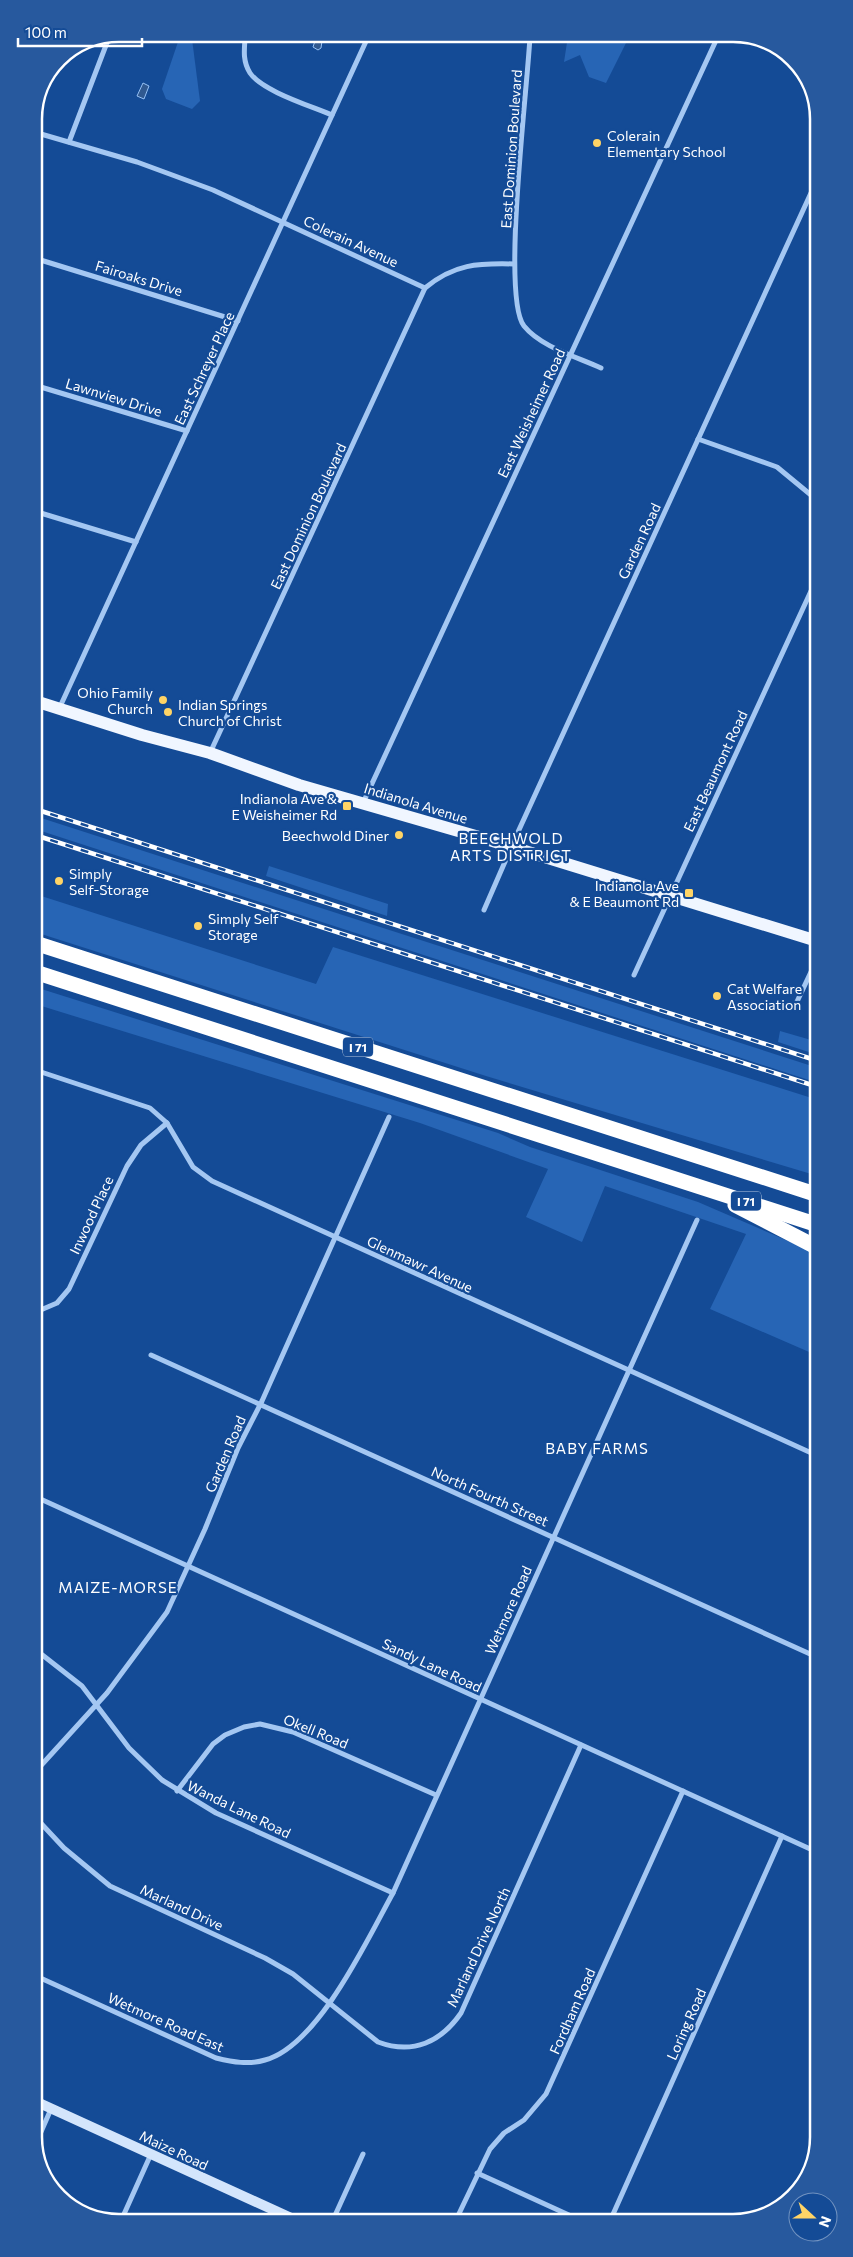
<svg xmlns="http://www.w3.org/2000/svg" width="853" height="2257" font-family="Commissioner,sans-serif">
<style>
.green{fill:#2765b5}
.water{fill:#305990;stroke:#96c1f5}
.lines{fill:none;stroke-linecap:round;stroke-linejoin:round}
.street{stroke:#a4c7f2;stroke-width:5}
.secondary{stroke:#d3e5fc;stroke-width:10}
.primary{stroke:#f0f6ff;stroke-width:12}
.highway{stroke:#fff;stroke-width:15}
.rail-casing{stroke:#fff;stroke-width:4.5}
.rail{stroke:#144b96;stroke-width:2.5;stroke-dasharray:8;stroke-linecap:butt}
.poi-dot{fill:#ffd466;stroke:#144b96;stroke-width:2}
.labels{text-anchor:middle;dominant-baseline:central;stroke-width:4.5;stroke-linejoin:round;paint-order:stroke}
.shield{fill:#144b96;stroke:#b8c9e0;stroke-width:1}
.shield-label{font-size:12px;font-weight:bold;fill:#fff}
.poi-label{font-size:14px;fill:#fff;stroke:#144b96;text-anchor:start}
.street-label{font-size:14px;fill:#fff;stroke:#144b96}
.neighbourhood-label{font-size:15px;letter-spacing:1px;fill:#fff;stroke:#144b96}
.rim{fill:none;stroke:#fff;stroke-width:2.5}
</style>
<rect width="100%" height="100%" fill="#144b96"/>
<g class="green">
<path d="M630,35l-24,48 -17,-6 -9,-22 -16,7 4,-26z"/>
<path d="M179,39h13l8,62 -8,8 -26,-10 -4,-10z"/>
<path d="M35,816l783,252v15l-783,-254z"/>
<path d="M269,866l119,38 -1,12 -121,-40z"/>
<path d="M35,894l281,90 17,-37 485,153v76l-332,-100 -451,-144z"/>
<path d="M35,987l463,146 32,14 168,55 120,52v97l-2,4 -106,-46 36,-75 -141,-48 -23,56 -56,-25 22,-48 -128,-46 -385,-119z"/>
<path d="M780,1031l38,11v13l-40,-13z"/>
</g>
<g class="water">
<path d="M316,38l8,2 -2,1 -1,7 -3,2 -5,-3z"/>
<path d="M143,83l6,3 -5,13 -7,-3z"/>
</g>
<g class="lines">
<g class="street">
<path d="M530,36c-2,48 -29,261 -6,290 17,21 53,31 77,42"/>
<path d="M245,39c-1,12 -2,23 5,34 12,18 61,33 82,42"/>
<path d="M34,132l103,30 76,28 212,98"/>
<path d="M69,142l39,-102"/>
<path d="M34,258l204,63"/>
<path d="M34,385l153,46"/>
<path d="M698,439l79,28 40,33"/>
<path d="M34,511l102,31"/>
<path d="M59,709l309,-672"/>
<path d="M210,753l215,-465c29,-24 53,-25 89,-24"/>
<path d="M363,803l356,-769"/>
<path d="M484,910l34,-78 298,-650"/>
<path d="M634,975l183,-397"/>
<path d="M794,1008l24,-51"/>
<path d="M35,1070l115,38 17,15 26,44 19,14 606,275"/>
<path d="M36,1312l21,-9 12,-14 58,-123 14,-21 26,-22"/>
<path d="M151,1355l668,303"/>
<path d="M36,1497l783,356"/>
<path d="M36,1650l46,36 47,62 33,32 54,33 177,80"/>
<path d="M36,1771l71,-78 60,-81 38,-83 33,-81 24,-47 127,-284"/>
<path d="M177,1791l36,-47 12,-9 19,-8 16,-3 33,8 143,63"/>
<path d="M36,1818l28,30 46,38 155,72 28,16 85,68c35,13 63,0 83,-29l120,-268"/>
<path d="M36,1976l180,82c17,4 32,7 49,2 53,-14 102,-120 128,-167l304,-673"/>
<path d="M37,2141l14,-32"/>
<path d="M477,2173l105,48"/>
<path d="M610,2221l172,-385"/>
<path d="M332,2222l31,-68"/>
<path d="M455,2222l35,-73 14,-16 20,-13 22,-26 137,-303"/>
<path d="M120,2223l31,-69"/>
</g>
<path class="secondary" d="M37,2102l263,120"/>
<path class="primary" d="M35,701l107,34 68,18 89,32 187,54 331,102"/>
<g class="highway">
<path d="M35,943l783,252"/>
<path d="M35,972l783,253"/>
<path d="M735,1205l83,43"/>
</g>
<defs>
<g id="rail">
<path d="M35,809l783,252"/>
<path d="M35,835l783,252"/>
</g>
</defs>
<use href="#rail" class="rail-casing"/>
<use href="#rail" class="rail"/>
</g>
<g class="poi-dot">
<circle cx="597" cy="143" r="5"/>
<circle cx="163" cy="700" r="5"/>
<circle cx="168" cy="712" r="5"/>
<rect x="342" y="801" width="10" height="10" rx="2.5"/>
<circle cx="399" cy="835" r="5"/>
<circle cx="59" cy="881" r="5"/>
<rect x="684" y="888" width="10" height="10" rx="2.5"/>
<circle cx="198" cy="926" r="5"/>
<circle cx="717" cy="996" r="5"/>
</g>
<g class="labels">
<g class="shield">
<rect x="343" y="1037.5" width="30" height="19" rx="4"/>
<rect x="731" y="1191.5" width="30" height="19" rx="4"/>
</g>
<g class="shield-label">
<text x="358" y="1047">I 71</text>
<text x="746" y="1201">I 71</text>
</g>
<g class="poi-label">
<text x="607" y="135">Colerain<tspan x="607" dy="16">Elementary School</tspan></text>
<text x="153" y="692" text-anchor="end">Ohio Family<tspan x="153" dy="16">Church</tspan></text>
<text x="178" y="704">Indian Springs<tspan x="178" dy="16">Church of Christ</tspan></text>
<text x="337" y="798" text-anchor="end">Indianola Ave &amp;<tspan x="337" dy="16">E Weisheimer Rd</tspan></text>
<text x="389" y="835" text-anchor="end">Beechwold Diner</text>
<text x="69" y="873">Simply<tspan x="69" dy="16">Self-Storage</tspan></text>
<text x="679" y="885" text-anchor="end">Indianola Ave<tspan x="679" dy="16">&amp; E Beaumont Rd</tspan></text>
<text x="208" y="918">Simply Self<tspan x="208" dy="16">Storage</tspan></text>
<text x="727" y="988">Cat Welfare<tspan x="727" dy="16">Association</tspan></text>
</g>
<g class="street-label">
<text transform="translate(511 149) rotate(-86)">East Dominion Boulevard</text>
<text transform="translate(351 241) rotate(25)">Colerain Avenue</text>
<text transform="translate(139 278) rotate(17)">Fairoaks Drive</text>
<text transform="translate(204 368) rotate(-65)">East Schreyer Place</text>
<text transform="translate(114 397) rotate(17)">Lawnview Drive</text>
<text transform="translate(531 413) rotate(-65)">East Weisheimer Road</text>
<text transform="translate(308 516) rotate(-65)">East Dominion Boulevard</text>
<text transform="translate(639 541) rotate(-65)">Garden Road</text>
<text transform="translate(715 771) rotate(-65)">East Beaumont Road</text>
<text transform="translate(416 803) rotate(17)">Indianola Avenue</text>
<text transform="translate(91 1215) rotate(-65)">Inwood Place</text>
<text transform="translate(420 1264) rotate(25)">Glenmawr Avenue</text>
<text transform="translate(225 1454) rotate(-67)">Garden Road</text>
<text transform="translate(490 1496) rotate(24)">North Fourth Street</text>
<text transform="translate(508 1610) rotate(-66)">Wetmore Road</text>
<text transform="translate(432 1665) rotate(25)">Sandy Lane Road</text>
<text transform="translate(316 1731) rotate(22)">Okell Road</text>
<text transform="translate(239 1809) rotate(26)">Wanda Lane Road</text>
<text transform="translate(182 1907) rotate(25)">Marland Drive</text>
<text transform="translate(478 1947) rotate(-65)">Marland Drive North</text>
<text transform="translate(572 2011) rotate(-66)">Fordham Road</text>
<text transform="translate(166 2022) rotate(24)">Wetmore Road East</text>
<text transform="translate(686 2024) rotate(-66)">Loring Road</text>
<text transform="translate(174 2150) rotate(25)">Maize Road</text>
</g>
<g class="neighbourhood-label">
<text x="511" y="838">BEECHWOLD<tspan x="511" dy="17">ARTS DISTRICT</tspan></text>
<text x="597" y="1448">BABY FARMS</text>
<text x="118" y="1587">MAIZE-MORSE</text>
</g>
</g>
<path d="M0 0H853V2257H0ZM119 42H733A77 77 0 0 1 810 119V2137A77 77 0 0 1 733 2214H119A77 77 0 0 1 42 2137V119A77 77 0 0 1 119 42Z" fill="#27599e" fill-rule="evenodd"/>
<path class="rim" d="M119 42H733A77 77 0 0 1 810 119V2137A77 77 0 0 1 733 2214H119A77 77 0 0 1 42 2137V119A77 77 0 0 1 119 42Z"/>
<g transform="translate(813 2217) rotate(111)"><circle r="24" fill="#144b96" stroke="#7293c0"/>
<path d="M0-4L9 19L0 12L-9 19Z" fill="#ffd466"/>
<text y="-8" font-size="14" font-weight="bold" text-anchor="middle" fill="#ffffff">N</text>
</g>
<path d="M18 38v8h124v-8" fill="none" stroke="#ffffff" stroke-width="2.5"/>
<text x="25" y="38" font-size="15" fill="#ffffff" stroke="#144b96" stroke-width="4" paint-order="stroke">100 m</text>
</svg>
